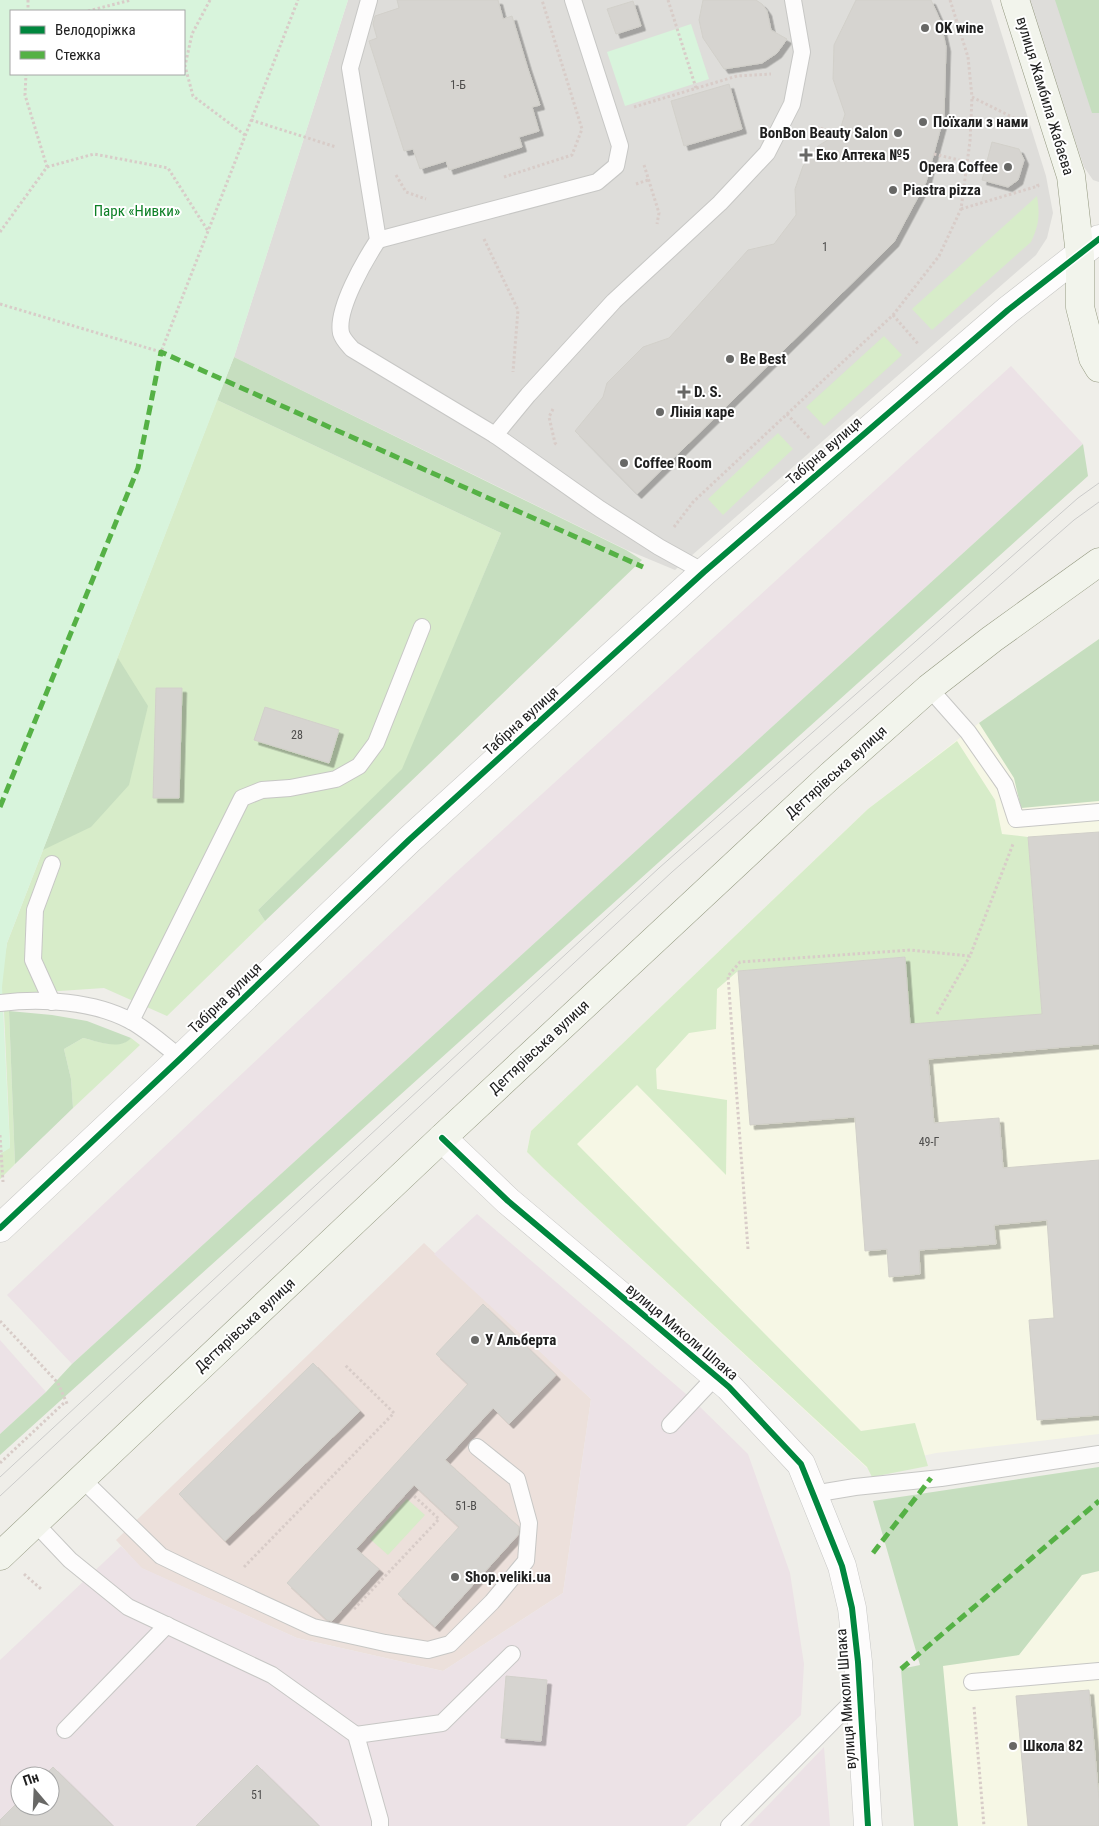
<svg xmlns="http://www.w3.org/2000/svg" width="1099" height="1826" font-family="'Roboto Condensed',sans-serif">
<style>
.residential{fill:#deddda}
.commercial{fill:#ece0db}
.industrial{fill:#ece2e6;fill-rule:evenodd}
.education{fill:#f6f7e5}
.grass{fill:#d7ecc9}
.forest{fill:#c6debf}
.park{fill:#d8f4dc;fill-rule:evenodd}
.building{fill:#d6d4d0;stroke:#d2d0ca;filter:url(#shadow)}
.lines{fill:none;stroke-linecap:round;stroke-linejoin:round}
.lane-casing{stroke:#c7c7c5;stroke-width:18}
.street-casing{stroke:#c7c7c5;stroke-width:29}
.secondary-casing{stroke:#949980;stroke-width:29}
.path{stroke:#d8ccc8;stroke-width:3;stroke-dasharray:2.5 2.5;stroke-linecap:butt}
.lane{stroke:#fdfcfc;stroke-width:16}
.street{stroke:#fdfcfc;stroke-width:28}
.secondary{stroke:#f2f4ec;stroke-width:28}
.tram{stroke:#cbcbca;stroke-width:1}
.quiet{stroke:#55b145;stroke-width:5;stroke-dasharray:10 5;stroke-linecap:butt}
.cycleway-casing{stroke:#fff;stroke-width:9}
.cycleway{stroke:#00873e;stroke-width:6}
.poi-dot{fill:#686866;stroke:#fff;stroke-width:2}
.labels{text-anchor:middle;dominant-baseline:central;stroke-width:4;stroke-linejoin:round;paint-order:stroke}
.number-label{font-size:12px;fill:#4e4d4c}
.poi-label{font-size:15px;font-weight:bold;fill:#202020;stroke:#fff;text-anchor:start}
.street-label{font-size:15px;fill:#202020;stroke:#fff}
.park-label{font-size:15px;fill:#0d8026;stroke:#fff}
</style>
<defs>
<filter id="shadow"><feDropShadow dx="4.5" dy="4.5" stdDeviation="0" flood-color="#0004"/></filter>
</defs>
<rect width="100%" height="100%" fill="#efeee9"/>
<g class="residential">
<path d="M348,0h643l55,176 7,37 -6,25 -11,17 -361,315 -48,-20 -393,-193z"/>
<path d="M1028,0h71v182l-6,-2 -9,-13z"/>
</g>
<path class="commercial" d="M424,1243l167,156 -28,194 -120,78 -146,-33 -156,-70 -25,-28z"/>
<g class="industrial">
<path d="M1011,366l72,78 -1011,920 -65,-69 443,-417z"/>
<path d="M477,1214l216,186 55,54 42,119 14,91 -3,51 -115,111h-686v-166l121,-114 21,22 155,70 146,33 120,-78 28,-194 -157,-145zM20,1776h30v30h-30z"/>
<path d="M0,1340l46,52 -46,42z"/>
<path d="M824,1747l6,79h-82z"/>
</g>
<g class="education">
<path d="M1099,639v795l-163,19 -69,15 -324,-300 -16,-16 4,-21 337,-322 111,-86z"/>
<path d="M1099,1521v305h-165l-14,-160z"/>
</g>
<g class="grass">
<path d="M1037,196c3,19 2,29 -6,46l-99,88 -20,-21z"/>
<path d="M884,336l18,19 -78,71 -18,-19z"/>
<path d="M217,400l284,133 -98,236 -145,141 7,11 -98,95 -63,-28 -104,7v-12l7,-40z"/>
<path d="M778,433l15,16 -70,66 -15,-16z"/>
<path d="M957,741l38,59 7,34 26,3 14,177 -132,10 -6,-67 -166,14 -21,18 -1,40 -27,4 -33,36 1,20 70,11 -1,75 -89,-90 -60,59 284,287 54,-8 13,43 -56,11 -5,-10 -324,-299 -16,-16 4,-21 337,-322z"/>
<path d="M4,1011h5l6,153 -15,15v-25l10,-7z"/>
<path d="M83,1038c14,3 36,12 48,0l9,7 -67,63 -2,-29 -7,-30z"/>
<path d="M407,1499l18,16 -37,40 -18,-16z"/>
</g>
<g class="forest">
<path d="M1055,0h44v113h-7z"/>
<path d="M234,357l392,193 16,10 -377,361 -7,-11 144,-141 99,-236 -284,-133z"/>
<path d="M1083,444l5,32 -1088,979v-21l46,-42 26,-28z"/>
<path d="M1099,639v162l-78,7 -7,-30 -35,-55z"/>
<path d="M118,658l30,48 -19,79 -38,42 -48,23z"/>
<path d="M9,1011l43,4 35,6 44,17c-11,13 -34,3 -48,0l-19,11 7,30 2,29 -58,56z"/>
<path d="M1099,1467v104l-17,4 -63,80 -76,11 15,160h-44l-13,-157 19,-4 -47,-164z"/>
</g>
<g class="park">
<path d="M0,0h348l-114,357 -227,586 -5,44 8,161 -10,6zM11,11h173v63h-173z"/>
<path d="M691,24l18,55 -84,27 -18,-54z"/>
</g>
<g class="building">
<path d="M397,0h101l5,19 9,-3 15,50 13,39 -8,2 7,24 -20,6 3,10 -73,23 -3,-9 -26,8 -7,-20 -9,2 -35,-110 8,-3 -4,-14 2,-8 24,-8z"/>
<path d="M703,0h53l6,4 5,7 4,19 16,9 -10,14 -15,10 -38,6 -21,-31 -4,-18z"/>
<path d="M856,0h75l9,20 6,27 -2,69 -18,66 -32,60 -257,252 -62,-63 28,-34 4,-14 36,-36 26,-9 79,-88 26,-6 22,-29 -1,-26 8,-23 15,-20 21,-13 6,-19 -12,-35 1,-34z"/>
<path d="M633,1l8,25 -25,8 -9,-25z"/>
<path d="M729,84l13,45 -58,17 -13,-45z"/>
<path d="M992,142l27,7 5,11 -6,20 -10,7 -26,-7z"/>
<path d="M156,688h26l-3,110h-26z"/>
<path d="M265,707l74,23 -10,33 -75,-23z"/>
<path d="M1099,832v212l-171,15 6,64 65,-5 4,50 96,-8v255l-62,5 -8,-100 25,-2 -7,-98 -53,5 2,19 -77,6 1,24 -31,3 -2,-28 -22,2 -10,-134 -105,8 -12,-154 167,-14 5,67 132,-10 -14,-177z"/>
<path d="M483,1304l73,71 -47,49 -16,-16 -48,52 74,67 -1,8 -83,92 -37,-33 61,-67 -45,-42 -58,64 23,20 -47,52 -5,-1 -40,-37 181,-199 -32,-30z"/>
<path d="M313,1363l47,48 -135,130 -46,-47z"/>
<path d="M506,1676l41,4 -6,61 -40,-3z"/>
<path d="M1089,1690l10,109v27h-71l-12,-130z"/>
<path d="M257,1765l62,61h-123z"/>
<path d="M53,1767l60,59h-113v-6l20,-20v6h30v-30h-6z"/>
</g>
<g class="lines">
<defs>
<g id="lane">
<path d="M369,0l-19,68 28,172c-13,20 -42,69 -37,93 2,7 7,11 11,16l143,86 105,74 59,38 45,25"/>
<path d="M378,240l219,-58 19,-16 4,-20 -47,-146"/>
<path d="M495,435l33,-40 86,-94 106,-98 47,-50 25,-49 10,-52 -9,-52"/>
<path d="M929,688l39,44 37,53 11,34 83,-7"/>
<path d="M52,1002l-19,-42 2,-50 17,-46"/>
<path d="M0,1003c42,-5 94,-2 131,18 18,10 34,25 50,37"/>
<path d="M131,1021l111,-223 20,-8 28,-2 46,-9 23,-13 17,-23 46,-116"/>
<path d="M670,1425l46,-49"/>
<path d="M82,1479l79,77 31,15 121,56 72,16 43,7 22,-6 42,-42 34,-41 3,-38 -12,-44 -40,-32"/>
<path d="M813,1494l42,-7 86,-9 158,-24"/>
<path d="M35,1523l35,37 58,47 144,68 84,60 24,85v6"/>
<path d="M972,1682l127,-11"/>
<path d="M65,1730l102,-105"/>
<path d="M356,1735l86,-12 70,-69"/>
<path d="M729,1826l130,-131"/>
</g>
<g id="street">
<path d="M442,1138l66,63 221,186 72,77 41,102 10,42 6,54 10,164"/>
<path d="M0,1228l181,-170 228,-218 295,-268 304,-262 91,-71"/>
</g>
<g id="secondary">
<path d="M1015,0l56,176 9,79v52l13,51 6,10"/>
<path d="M0,1556l442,-418 388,-362 99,-88 63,-49 107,-77"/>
</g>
</defs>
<use href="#lane" class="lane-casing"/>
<use href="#street" class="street-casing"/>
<use href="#secondary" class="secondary-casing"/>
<g class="path">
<path d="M28,0v11"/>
<path d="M210,0l-18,34 -7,32 8,30 52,39"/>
<path d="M668,0l28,88"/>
<path d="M950,0l18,57 4,40 46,23"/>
<path d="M88,11l43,-11"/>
<path d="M634,107l103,-31 34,-2"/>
<path d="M251,120l85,27"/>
<path d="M811,126l28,7"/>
<path d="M934,154l33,8"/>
<path d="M644,165l15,48 -2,11"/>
<path d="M47,167l47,-13 74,14 40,63"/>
<path d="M396,175l10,17 20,7"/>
<path d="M504,177l68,-22 10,-26 -40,-129"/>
<path d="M636,184l12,-4"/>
<path d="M961,209l77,-23 -1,-3"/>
<path d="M0,232l47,-65 -22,-72 1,-21"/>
<path d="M484,239l34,71 -5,62"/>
<path d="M0,304l161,48 137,-352"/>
<path d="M893,315l26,30"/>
<path d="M553,409l-4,8 6,26 2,2"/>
<path d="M787,414l23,25"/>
<path d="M674,527l19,-25 200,-187 46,-59 22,-47 9,-68 2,-44"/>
<path d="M937,1014l33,-58"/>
<path d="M0,1135l3,47"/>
<path d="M748,1249l-20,-273 12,-14 171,-12 59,6 43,-112"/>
<path d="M0,1321l58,62 10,23"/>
<path d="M0,1463l65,-61"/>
<path d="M244,1567l150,-154 -49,-48"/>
<path d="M24,1574l17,15"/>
<path d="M354,1609l85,-90 -25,-23"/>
<path d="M974,1707l10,119"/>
</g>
<use href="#lane" class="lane"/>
<use href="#street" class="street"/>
<use href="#secondary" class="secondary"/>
<g class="tram">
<path d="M0,1477l659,-609 419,-370 21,-15"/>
<path d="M0,1496l672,-624 402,-352 25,-18"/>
</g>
<g class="quiet">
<path d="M0,807l138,-339 23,-116 482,215"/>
<path d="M873,1553l58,-75"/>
<path d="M901,1669l198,-168"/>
</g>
<defs>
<g id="cycleway">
<path d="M442,1138l66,63 221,186 72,77 41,102 10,42 6,54 10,164"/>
<path d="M0,1228l181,-170 228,-218 295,-268 304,-262 91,-71"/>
</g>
</defs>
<use href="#cycleway" class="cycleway-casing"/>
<use href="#cycleway" class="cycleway"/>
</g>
<g class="poi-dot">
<circle cx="925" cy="28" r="5"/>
<circle cx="923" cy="122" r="5"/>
<circle cx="898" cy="133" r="5"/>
<path d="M803.5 147.5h5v5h5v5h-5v5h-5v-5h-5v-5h5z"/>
<circle cx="1008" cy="167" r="5"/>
<circle cx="893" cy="190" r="5"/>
<circle cx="730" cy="359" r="5"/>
<path d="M681.5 384.5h5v5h5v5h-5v5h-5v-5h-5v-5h5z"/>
<circle cx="660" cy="412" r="5"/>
<circle cx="624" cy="463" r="5"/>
<circle cx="475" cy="1340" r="5"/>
<circle cx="455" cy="1577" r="5"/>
<circle cx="1013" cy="1746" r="5"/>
</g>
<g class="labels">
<g class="number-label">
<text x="458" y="85">1-Б</text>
<text x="825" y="247">1</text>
<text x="297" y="735">28</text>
<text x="929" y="1142">49-Г</text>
<text x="466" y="1506">51-В</text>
<text x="257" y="1795">51</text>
</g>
<g class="poi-label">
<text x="935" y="28">OK wine</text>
<text x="933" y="122">Поїхали з нами</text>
<text x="888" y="133" text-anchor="end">BonBon Beauty Salon</text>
<text x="816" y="155">Еко Аптека №5</text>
<text x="998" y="167" text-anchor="end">Opera Coffee</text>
<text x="903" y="190">Piastra pizza</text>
<text x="740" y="359">Be Best</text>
<text x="694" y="392">D. S.</text>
<text x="670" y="412">Лінія каре</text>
<text x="634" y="463">Coffee Room</text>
<text x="485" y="1340">У Альберта</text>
<text x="465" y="1577">Shop.veliki.ua</text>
<text x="1023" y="1746">Школа 82</text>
</g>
<g class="street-label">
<text transform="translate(1045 96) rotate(73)">вулиця Жамбила Жабаєва</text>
<text transform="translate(824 451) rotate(-41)">Табірна вулиця</text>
<text transform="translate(521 721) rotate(-42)">Табірна вулиця</text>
<text transform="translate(836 772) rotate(-42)">Дегтярівська вулиця</text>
<text transform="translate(225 998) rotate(-44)">Табірна вулиця</text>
<text transform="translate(539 1047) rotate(-43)">Дегтярівська вулиця</text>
<text transform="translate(245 1325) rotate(-43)">Дегтярівська вулиця</text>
<text transform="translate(682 1332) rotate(40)">вулиця Миколи Шпака</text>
<text transform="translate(846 1699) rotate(-94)">вулиця Миколи Шпака</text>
</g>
<g class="park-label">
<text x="137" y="211">Парк «Нивки»</text>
</g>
</g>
<rect x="10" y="10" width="175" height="65" fill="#ffffff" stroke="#a6a6a6"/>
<rect x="20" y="26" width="25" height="8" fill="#00873e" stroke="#a6a6a6"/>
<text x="55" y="35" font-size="15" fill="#202020">Велодоріжка</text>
<rect x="20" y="51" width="25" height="8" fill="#55b145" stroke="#a6a6a6"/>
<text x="55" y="60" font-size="15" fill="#202020">Стежка</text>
<g transform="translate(35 1791) rotate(341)"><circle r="24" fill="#ffffff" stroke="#a6a6a6"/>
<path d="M0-4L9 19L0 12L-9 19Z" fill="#686866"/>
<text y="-8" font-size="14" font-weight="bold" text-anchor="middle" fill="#202020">Пн</text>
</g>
</svg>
